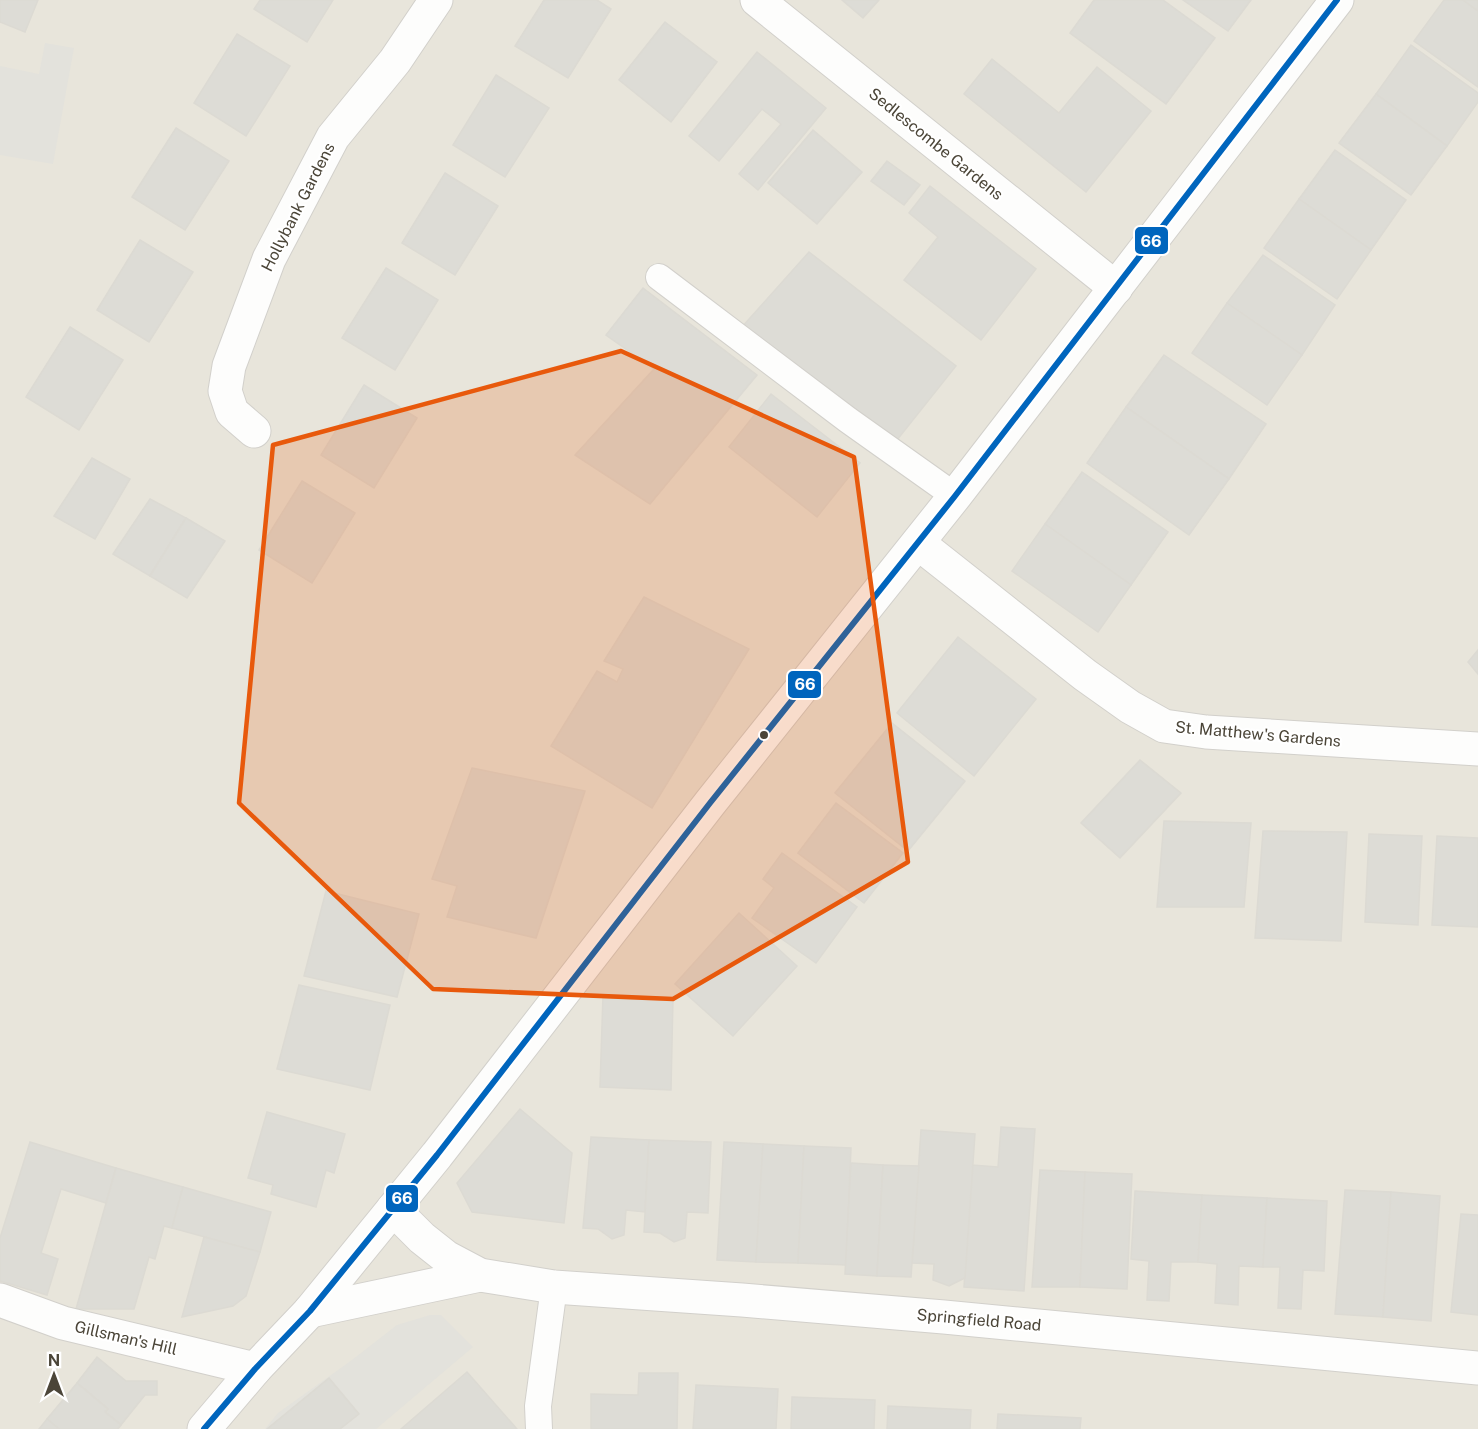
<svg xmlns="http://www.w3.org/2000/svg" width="1478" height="1429" font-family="'Public Sans',sans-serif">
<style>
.residential{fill:#e8e5db}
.parking{fill:#e3e2dc}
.building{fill:#dddcd6;stroke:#dcdad3;stroke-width:1.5}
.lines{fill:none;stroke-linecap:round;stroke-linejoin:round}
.service-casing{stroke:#d2d0cb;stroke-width:28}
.minor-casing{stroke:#d2d0cb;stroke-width:35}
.tertiary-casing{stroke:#d2d0cb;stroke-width:35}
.service{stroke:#fdfdfc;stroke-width:26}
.minor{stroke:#fdfdfc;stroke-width:33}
.tertiary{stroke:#fdfdfc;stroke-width:33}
.bus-1-casing{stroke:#fff;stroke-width:10}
.bus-1{stroke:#0065bd;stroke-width:6}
.marked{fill:#e8590c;fill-opacity:0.2;stroke:#e8590c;stroke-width:4.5;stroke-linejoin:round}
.bus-dot{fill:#4b4538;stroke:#fff;stroke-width:2}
.labels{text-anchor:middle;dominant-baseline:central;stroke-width:4.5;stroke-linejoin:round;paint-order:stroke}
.street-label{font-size:16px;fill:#4b4538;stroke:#fff}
.line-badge{stroke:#fff;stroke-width:2}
.badge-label{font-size:16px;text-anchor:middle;font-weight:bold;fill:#fff}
</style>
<rect width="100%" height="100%" fill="#f3f3ee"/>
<rect class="residential" x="0" y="0" width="1478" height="1429"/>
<g class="parking">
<path d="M45,43l29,5 -21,116 -53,-9v-89l39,8z"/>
<path d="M430,1315h11l32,32 -97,82h-111l13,-16 74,-53 45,-35z"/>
</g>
<g class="building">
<path d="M0,0h38l-13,32 -25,-10z"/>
<path d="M260,0h73l-26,42 -53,-33z"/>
<path d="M544,0h53l14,9 -43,69 -53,-32z"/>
<path d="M842,0h37l-16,18z"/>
<path d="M1094,0h69l52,38 -49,66 -96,-71z"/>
<path d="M1183,0h68l-23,31z"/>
<path d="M1444,0h19l15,11v76l-64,-46z"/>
<path d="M1463,0h15v11z"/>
<path d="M665,22l52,40 -46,60 -52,-42z"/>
<path d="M237,34l53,32 -44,70 -52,-33z"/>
<path d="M1411,45l67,48v9l-31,44 -71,-52z"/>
<path d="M757,52l69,56 -68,82 -19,-16 42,-50 -19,-15 -43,52 -30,-25z"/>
<path d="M992,59l67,54 38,-46 54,44 -65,81 -122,-98z"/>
<path d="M496,75l53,33 -44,69 -52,-32z"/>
<path d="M1376,94l71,52 -36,49 -72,-52z"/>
<path d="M176,128l53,33 -44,69 -53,-33z"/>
<path d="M813,130l49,42 -45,52 -49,-41z"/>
<path d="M1335,150l71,50 -35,50 -72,-51z"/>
<path d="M887,161l33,24 -16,20 -33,-24z"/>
<path d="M445,173l53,33 -43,69 -53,-32z"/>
<path d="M930,186l106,83 -55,71 -77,-60 34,-43 -29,-24z"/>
<path d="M1299,199l72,51 -34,49 -73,-51z"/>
<path d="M140,240l53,32 -44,70 -52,-32z"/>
<path d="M809,252l147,114 -59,74 -155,-113z"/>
<path d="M1263,255l72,50 -33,50 -75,-52z"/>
<path d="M386,268l52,32 -43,70 -53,-32z"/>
<path d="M643,288l114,87 -107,129 -75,-49 79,-86 -48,-34z"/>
<path d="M1227,303l75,52 -35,50 -75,-52z"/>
<path d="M70,327l53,33 -44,70 -53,-33z"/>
<path d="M1164,355l102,69 -37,55 -103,-72z"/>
<path d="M364,385l53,33 -43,70 -53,-33z"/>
<path d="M771,394l89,69 -43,54 -88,-70z"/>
<path d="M1126,407l103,72 -40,56 -102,-72z"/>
<path d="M92,458l38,21 -35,60 -41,-23z"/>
<path d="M1082,472l86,60 -37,53 -86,-61z"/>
<path d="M302,481l53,32 -43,70 -53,-33z"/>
<path d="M150,499l36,19 -36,58 -37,-22z"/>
<path d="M186,518l39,23 -38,57 -37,-22z"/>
<path d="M1045,524l86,61 -33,47 -86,-61z"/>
<path d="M644,597l105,52 -97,159 -101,-62 46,-75 20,11 6,-13 -19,-8z"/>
<path d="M958,637l78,62 -62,77 -77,-63z"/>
<path d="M1478,650v24l-10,-12z"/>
<path d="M892,723l73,58 -57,70 -73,-58z"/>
<path d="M1140,760l41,33 -61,65 -39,-35z"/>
<path d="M472,768l113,23 -49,147 -89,-21 10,-31 -25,-7z"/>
<path d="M836,803l67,50 -39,50 -66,-50z"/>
<path d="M1164,821l87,2 -7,84h-87z"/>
<path d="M1263,831l84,1 -6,109 -86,-3z"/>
<path d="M1369,834l53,2 -4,89 -53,-3z"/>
<path d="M1437,836l41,2v89l-46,-2z"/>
<path d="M782,853l75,54 -41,56 -64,-45 22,-30 -11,-9z"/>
<path d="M326,891l93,23 -22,83 -93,-21z"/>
<path d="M739,913l58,53 -64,70 -58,-52z"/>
<path d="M299,985l91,20 -20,85 -93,-21z"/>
<path d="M603,995l70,3 -2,92 -71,-3z"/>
<path d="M520,1109l52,44 -8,70 -92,-11 -15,-29z"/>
<path d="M267,1112l78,22 -11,39 -8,-3 -10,37 -45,-13 2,-9 -25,-7z"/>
<path d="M1001,1127l34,2 -11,162 -60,-4 8,-122 26,2z"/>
<path d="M921,1130l54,4 -10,144 -16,8 -16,-6 1,-16 -22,-1z"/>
<path d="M591,1137l58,3 -4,72 -19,-2 -2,25 -12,4 -14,-10 -15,-1z"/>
<path d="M649,1140l62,2 -3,71 -21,-1 -2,26 -11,4 -14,-9 -16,-1z"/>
<path d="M30,1142l86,26 -10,35 -45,-14 -20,64 17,6 -11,36 -47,-14v-43z"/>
<path d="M724,1142l39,2 -7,118 -39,-2z"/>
<path d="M763,1144l41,2 -6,117 -42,-1z"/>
<path d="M804,1146l47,2 -5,117 -48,-2z"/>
<path d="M851,1163l32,2 -6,111 -32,-2z"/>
<path d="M883,1165l36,1 -8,111 -34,-1z"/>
<path d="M116,1168l67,19 -11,41 -8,-2 -9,33 -6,-2 -15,52h-58z"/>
<path d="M1040,1170l45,2 -5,115h-48z"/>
<path d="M1085,1172l47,2 -5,115 -47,-2z"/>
<path d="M183,1187l88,25 -11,40 -88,-24z"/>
<path d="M1345,1190l46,2 -8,125 -48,-3z"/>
<path d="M1135,1191l67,4 -4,67h-27l-2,39 -22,-1 2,-39 -18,-2z"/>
<path d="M1391,1192l49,4 -9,125 -48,-4z"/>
<path d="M1202,1195l65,3 -4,69 -24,-1 -1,39 -23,-2 2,-39 -19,-2z"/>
<path d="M1267,1198l60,3 -3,70 -21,-1 -2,39 -23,-1 2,-41h-17z"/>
<path d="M1461,1214l17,1v100l-27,-3z"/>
<path d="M204,1237l56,15 -14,44 -13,10 -51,11z"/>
<path d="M97,1357l29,24h31v14h-12l-24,30 -16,-13 3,-3 -31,-26z"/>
<path d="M467,1372l50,57h-116z"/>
<path d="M639,1373h39l-1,56h-86v-35l47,1z"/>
<path d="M329,1378l30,36 -19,15h-73z"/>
<path d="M77,1383l31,26 -3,3 16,13 -3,4h-59l-12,-10z"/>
<path d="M696,1385l82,4 -2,40h-83z"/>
<path d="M792,1397l83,3 -1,29h-83z"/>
<path d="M888,1406l83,4 -1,19h-83z"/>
<path d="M998,1414l83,4 -1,11h-83z"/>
<path d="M47,1419l12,10h-20z"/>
</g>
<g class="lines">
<defs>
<g id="service">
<path d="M659,277l189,143 107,76"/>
<path d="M539,1429l-1,-23 16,-119"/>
</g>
<g id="minor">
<path d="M757,0l359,288"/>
<path d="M254,431l-22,-19 -7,-21 4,-25 40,-107 64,-122 62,-76 41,-61"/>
<path d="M918,543l167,132 45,32 34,19 42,6 272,17"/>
<path d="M393,1209l29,29 24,19 34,18 74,12 188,13 202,17 534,51"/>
<path d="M310,1311l170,-36"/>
</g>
<g id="tertiary">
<path d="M0,1300l63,23 192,46"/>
<path d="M204,1429l51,-60 55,-58 127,-156 273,-352 245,-307 382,-496"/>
</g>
</defs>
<use href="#service" class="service-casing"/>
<use href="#minor" class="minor-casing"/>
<use href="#tertiary" class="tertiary-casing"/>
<use href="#service" class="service"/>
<use href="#minor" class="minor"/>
<use href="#tertiary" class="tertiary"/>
<defs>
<path id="bus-1" d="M204,1429l51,-60 55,-58 127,-156 273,-352 245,-307 382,-496"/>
</defs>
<use href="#bus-1" class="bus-1-casing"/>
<use href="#bus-1" class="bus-1"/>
</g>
<path class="marked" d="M621,351l233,106 54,405 -235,137 -240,-10 -194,-186 34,-358z"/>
<circle class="bus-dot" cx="764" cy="735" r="5"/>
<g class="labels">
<g class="street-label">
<text transform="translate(936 144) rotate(39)">Sedlescombe Gardens</text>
<text transform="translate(298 207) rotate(-63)">Hollybank Gardens</text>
<text transform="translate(1258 734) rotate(5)">St. Matthew's Gardens</text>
<text transform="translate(979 1320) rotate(5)">Springfield Road</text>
<text transform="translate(126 1338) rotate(13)">Gillsman's Hill</text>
</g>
</g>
<g class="line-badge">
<rect x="1134" y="226" width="35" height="29" rx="6" fill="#0065bd"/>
<rect x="787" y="670" width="35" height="29" rx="6" fill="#0065bd"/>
<rect x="385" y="1184" width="34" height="29" rx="6" fill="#0065bd"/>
</g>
<g class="badge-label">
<text x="1151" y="247">66</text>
<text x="805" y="690">66</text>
<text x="402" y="1204">66</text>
</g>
<g transform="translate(54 1375)" stroke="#ffffff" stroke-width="4.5" paint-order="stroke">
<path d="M0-4.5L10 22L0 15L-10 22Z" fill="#4b4538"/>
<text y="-9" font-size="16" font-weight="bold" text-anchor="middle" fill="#4b4538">N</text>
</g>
</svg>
